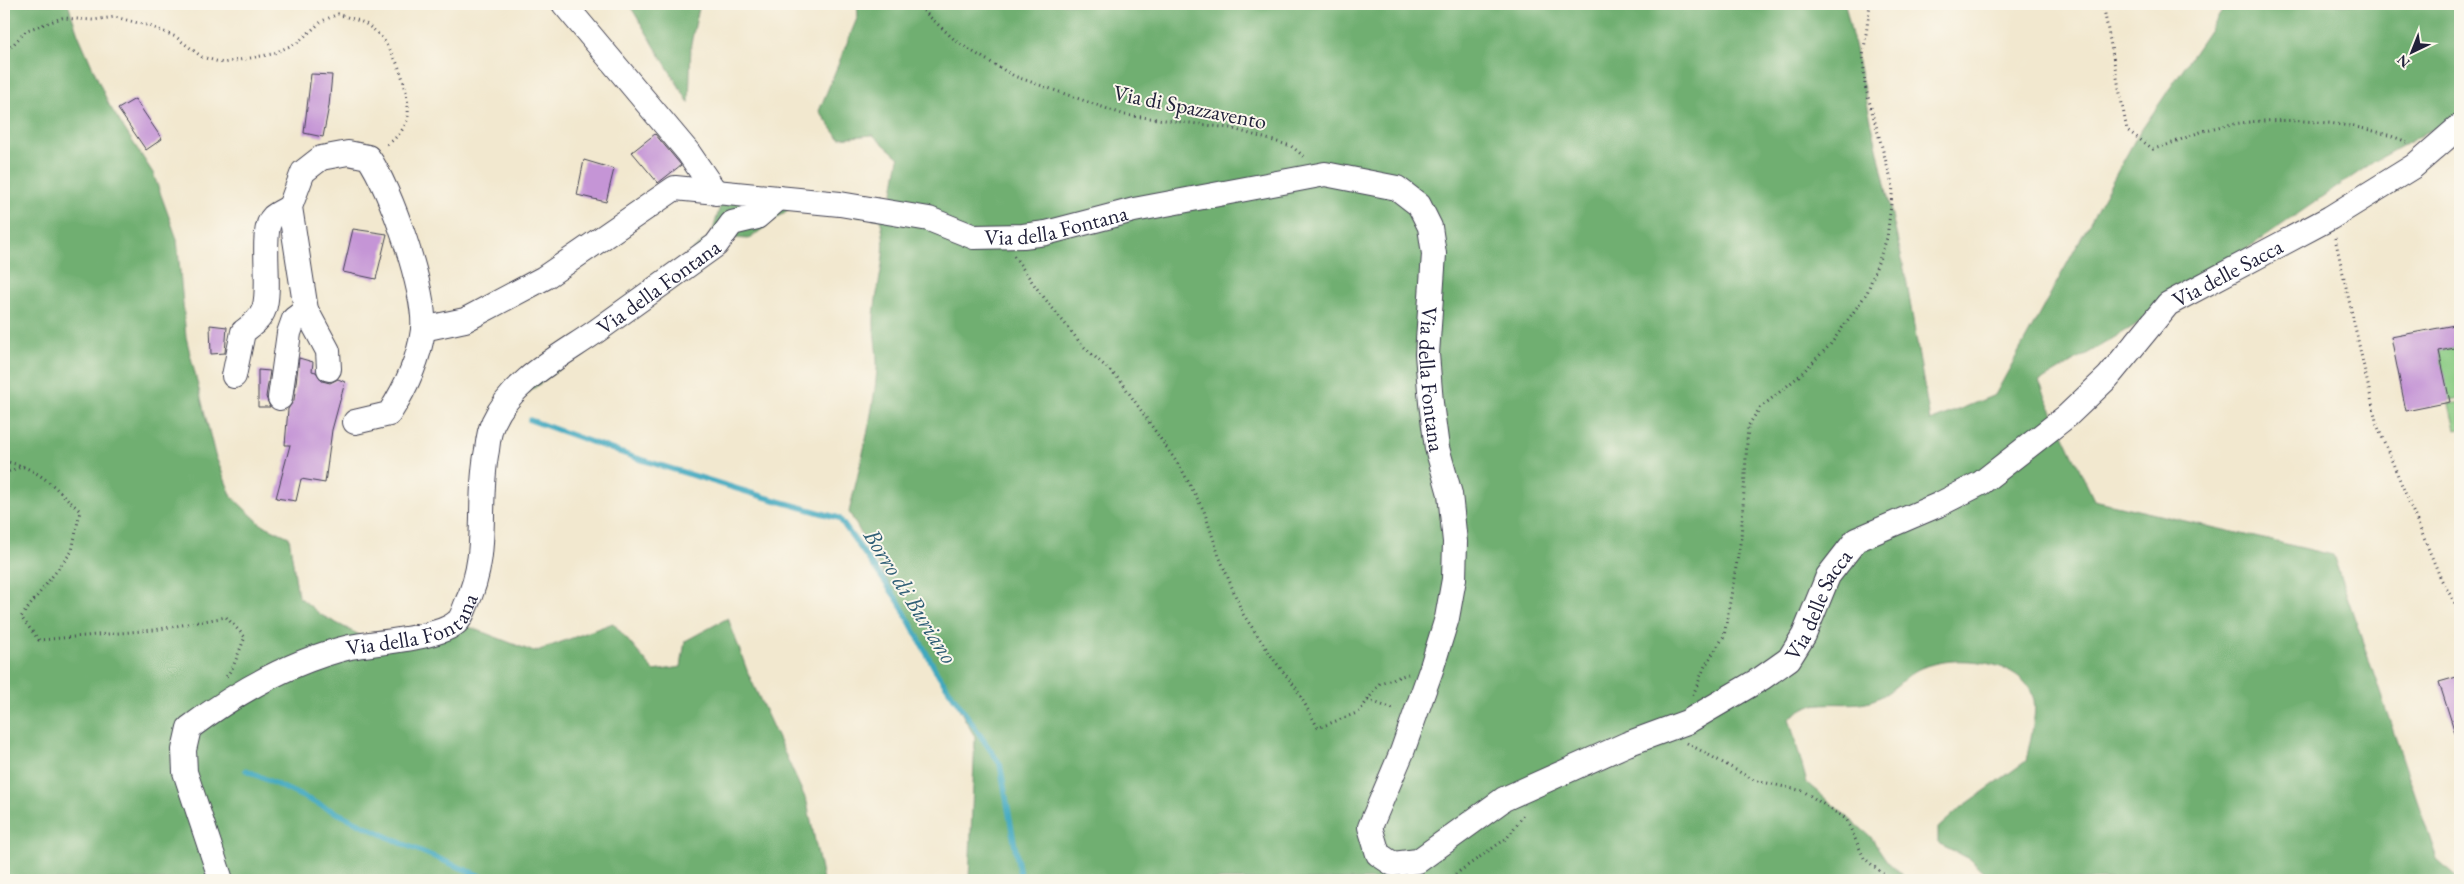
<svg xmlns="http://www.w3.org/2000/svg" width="2464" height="884" font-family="'EB Garamond',serif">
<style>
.green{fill:#8acb83;stroke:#56765f}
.forest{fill:#6faf71;stroke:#486856}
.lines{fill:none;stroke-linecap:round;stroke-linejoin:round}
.stream{stroke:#3fa8bf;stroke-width:5.5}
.building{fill:#c595d6}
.minor-casing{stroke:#414051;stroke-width:26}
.path{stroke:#414051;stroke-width:3;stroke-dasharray:1 4;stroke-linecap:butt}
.minor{stroke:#fff;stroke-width:24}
.labels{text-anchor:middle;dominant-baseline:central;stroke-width:4;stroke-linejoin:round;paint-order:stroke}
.street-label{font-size:22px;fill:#22223b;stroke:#fbf7ec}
.water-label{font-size:24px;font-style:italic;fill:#2f5e76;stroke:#fbf7ec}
</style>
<rect width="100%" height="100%" fill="#fbf7ec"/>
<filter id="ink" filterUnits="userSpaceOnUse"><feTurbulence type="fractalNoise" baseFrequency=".02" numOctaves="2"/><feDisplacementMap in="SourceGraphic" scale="10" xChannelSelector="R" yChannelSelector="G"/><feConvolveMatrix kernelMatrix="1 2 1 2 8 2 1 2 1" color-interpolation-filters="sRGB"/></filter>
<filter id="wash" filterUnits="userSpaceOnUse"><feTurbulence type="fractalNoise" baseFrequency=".0096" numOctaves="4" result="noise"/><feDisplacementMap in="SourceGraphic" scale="20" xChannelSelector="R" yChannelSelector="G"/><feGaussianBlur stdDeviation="1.12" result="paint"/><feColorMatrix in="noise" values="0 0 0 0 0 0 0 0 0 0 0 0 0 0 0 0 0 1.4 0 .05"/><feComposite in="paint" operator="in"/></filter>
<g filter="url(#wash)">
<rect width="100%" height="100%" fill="#f2e8cf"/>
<path class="green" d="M2460,347v82l-5,1 -6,-26 11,-2v-4l-11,2 -10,-49z"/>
<g class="forest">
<path d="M4,4h64l10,30 31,71 44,68 24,66 9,98 29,118 17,42 29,27 28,13 9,59 23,19 50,26 70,-18 17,-14 11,-23 21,-164 222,-188 8,-28 -26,-9 29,-13 169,14 7,-40 -26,-23 -34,3 -20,-27 39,-95 -1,-12h988l61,274 24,143 65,-26 141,-257 91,-134h233v110l-85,47 -241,165 -95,56 55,118 239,55 104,304 23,21h-472l1,-3 -19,-18 -32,-16v-15l20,-18 68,-49c3,-16 11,-45 8,-61 -9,-42 -82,-46 -113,-32 -19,8 -28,28 -55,34 -18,4 -38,-1 -57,4 -6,2 -14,8 -20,12l18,65 63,53 17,25 20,19h-938l6,-143 -126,-225c11,-47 24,-94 28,-142 1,-18 -4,-36 -3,-53 2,-33 16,-65 6,-98l-87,-13 -44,33 -18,-1 -227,173 -37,215 67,26 79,-29 41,48 27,-4 4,-26 43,-23 20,55 59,129 16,78h-819z"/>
<path d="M629,4h71l-9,39 -2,60z"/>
</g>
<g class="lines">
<g class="stream">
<path d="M530,420l106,38 128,39 75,21 60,84 37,69 64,93 21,116"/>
<path d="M246,770l155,73 89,37"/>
</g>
</g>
<g id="blocks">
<g class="building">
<path d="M311,74l21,1 -3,31 -6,31 -19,-4z"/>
<path d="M135,99l27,40 -16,11 -28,-41z"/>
<path d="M655,134l26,31 -23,18 -26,-31z"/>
<path d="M584,160l30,9 -8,33 -29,-7z"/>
<path d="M353,229l34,5 -11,45 -33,-7z"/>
<path d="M2460,324v23l-21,4 11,51 -44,9 -15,-74z"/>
<path d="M210,325l17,2 -2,26 -14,1z"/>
<path d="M299,358l14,4 -1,9 4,1 6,9 8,2 8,-4 7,3 -13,48 -7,53 -24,-4 -5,22 -20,-3 14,-53h-5l3,-36 6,-9z"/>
<path d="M258,370l12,1 -4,26 4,10h-12z"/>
<path d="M2460,676v63h-3l-18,-57z"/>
</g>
</g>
</g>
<g filter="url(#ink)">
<use href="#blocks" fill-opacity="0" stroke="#414051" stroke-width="1"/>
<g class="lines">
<defs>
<g id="minor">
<path d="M564,4l124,148 28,41"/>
<path id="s1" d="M423,329l42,-9 79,-42 131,-90 165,16 89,15 45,18 49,-1 23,-3 88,-23 191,-36 72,14 22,17 11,22 4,27 -7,100 4,49 6,45 13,46 5,48 -1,37 -7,39 -16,52 -29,82 -32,75 8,27 15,10 25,-3 86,-62 123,-55 60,-22 75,-44 27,-19 15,-24 24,-59 28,-36 82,-35 43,-22 86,-67 41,-39 60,-73 162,-86 84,-52 46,-40"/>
<path d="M329,369l-1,-18 -22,-41 -16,-103 13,-35 18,-14 27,-5 20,4c22,30 59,136 55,173 -4,30 -18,59 -34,84l-34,8"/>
<path d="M234,376l9,-44c8,-6 18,-13 21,-23 8,-22 -5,-79 9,-92 5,-4 12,-7 17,-10"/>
<path d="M280,398l9,-65 5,-14 12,-9"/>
<path id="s2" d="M221,880l-36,-108 -1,-22 5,-22c48,-36 102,-67 161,-81 25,-5 88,-8 107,-25 4,-3 7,-12 9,-17 25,-52 10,-101 21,-155 1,-9 2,-19 6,-27 20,-44 67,-66 105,-93 39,-28 79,-57 118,-85l16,-22 25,-6 22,-19"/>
</g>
</defs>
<use href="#minor" class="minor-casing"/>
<g class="path">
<path d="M916,4l42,39 56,33 111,39 105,13 61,18 15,12"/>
<path d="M2103,4l24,126 26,19c21,-5 40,-16 61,-21 53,-14 145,-8 195,15"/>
<path d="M4,54l23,-24 35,-12 31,2 22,-3 35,9 26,11 26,20 21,6 49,-9 25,-11 25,-22 16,-7c10,4 24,6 32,13 24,16 40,62 38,89 -1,11 -14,25 -23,30"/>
<path d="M2335,238l42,187 64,154 19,33"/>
<path d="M1014,256l24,34 44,55 38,35 62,90 22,41 15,45 24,58 31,46 22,28 22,40 41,-16 21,-29 28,-9"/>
<path d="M4,461c37,8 49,25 76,50l-8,40 -51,66 18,23 115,-10 72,-13 19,20 -12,30 -7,10"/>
<path d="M4,473l20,-7"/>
<path d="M1693,695l12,-29 19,-30 17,-98 7,-112 12,-18 38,-31 32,-32 37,-52 20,-55 6,-51 -28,-101 -2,-29 7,-53"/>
<path d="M1368,700l28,10"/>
<path d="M1687,743l67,37 49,11 43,28 18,39 26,22"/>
<path d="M1013,880l12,-2 3,2"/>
<path d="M1447,880l60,-42 18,-25"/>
</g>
<use href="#minor" class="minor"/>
</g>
</g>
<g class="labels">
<g class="street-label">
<text transform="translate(1190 107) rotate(11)">Via di Spazzavento</text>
<text stroke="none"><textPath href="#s1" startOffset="679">Via della Fontana</textPath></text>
<text stroke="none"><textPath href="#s1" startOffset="2795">Via delle Sacca</textPath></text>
<text stroke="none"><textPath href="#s2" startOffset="872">Via della Fontana</textPath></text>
<text stroke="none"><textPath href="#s1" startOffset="1232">Via della Fontana</textPath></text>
<text stroke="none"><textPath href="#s1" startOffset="2255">Via delle Sacca</textPath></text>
<text stroke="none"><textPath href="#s2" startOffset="409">Via della Fontana</textPath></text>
</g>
<g class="water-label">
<text transform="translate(911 596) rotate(58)">Borro di Buriano</text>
</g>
</g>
<rect width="2464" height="884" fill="none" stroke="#fbf7ec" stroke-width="20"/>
<g transform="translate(2412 52) rotate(223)" stroke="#fbf7ec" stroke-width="4" paint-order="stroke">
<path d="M0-4L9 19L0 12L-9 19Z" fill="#22223b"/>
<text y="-8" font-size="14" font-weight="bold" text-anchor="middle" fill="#22223b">N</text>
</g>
</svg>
